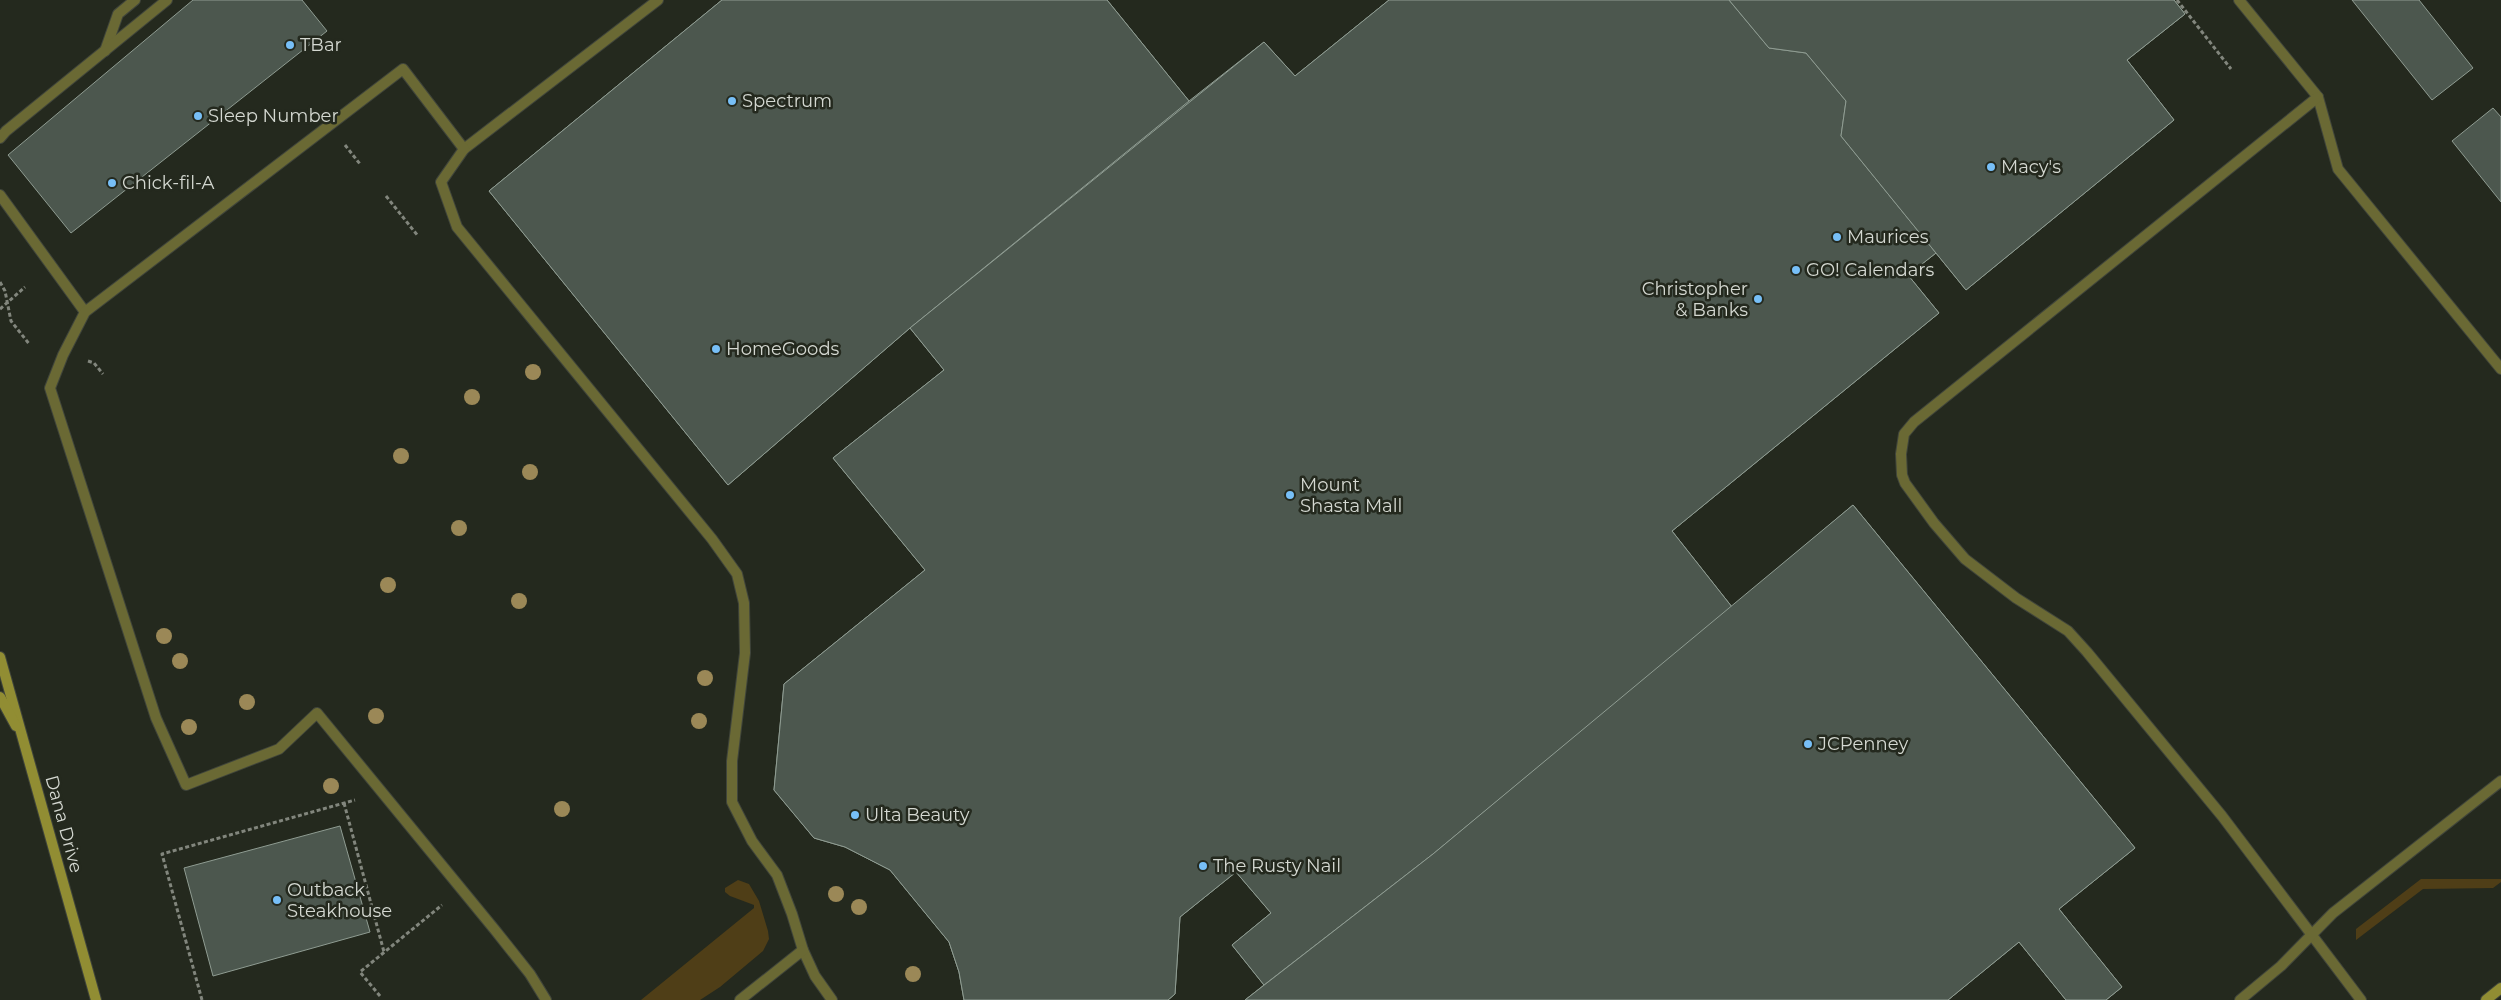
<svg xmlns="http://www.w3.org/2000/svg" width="2501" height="1000" font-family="Montserrat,sans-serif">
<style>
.green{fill:#4f3e17}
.building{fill:#4c574e;stroke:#8f9c92}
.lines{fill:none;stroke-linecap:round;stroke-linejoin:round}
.lane-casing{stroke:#40453b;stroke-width:12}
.secondary-casing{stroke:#40453b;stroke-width:12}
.path{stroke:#82867d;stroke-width:3;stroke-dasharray:4 2.5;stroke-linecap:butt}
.lane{stroke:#6a6934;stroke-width:10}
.secondary{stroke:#918d33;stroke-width:10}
.tree{fill:#9b8857}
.poi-dot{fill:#77bff7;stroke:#24291e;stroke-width:2}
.labels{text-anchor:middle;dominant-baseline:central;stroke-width:5;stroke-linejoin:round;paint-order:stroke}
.poi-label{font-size:18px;fill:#d4d8d1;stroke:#24291e;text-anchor:start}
.street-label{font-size:18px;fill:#d4d8d1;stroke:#24291e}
</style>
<rect width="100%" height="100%" fill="#24291e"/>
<g class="green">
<path d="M2421,879h80v3l-8,6 -70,1 -67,51v-11z"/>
<path d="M738,880l11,4 10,17 9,30 1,8 -6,12 -43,36 -20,13h-59l113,-92v-3l-24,-9 -5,-4v-4z"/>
</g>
<g class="building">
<path d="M193,0h109l25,31 -256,202 -63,-78z"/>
<path d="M722,0h385l82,101 75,-59 31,34 94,-76h785l11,14 -58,46 47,60 -208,170 -30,-37 -28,22 31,38 -267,218 60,76 121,-102 282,343 -76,61 63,78 -16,13h-40l-47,-58 -71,58h-703l19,-15 -32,-40 39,-32 -35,-41 -56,45 -5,77 -7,6h-204l-5,-28 -10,-30 -59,-72 -45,-23 -31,-9 -40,-48 10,-106 141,-114 -92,-112 111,-88 -34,-42 -182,157 -239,-294z"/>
<path d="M722,0h385l82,101 -279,227 -182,157 -239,-294z"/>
<path d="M1389,0h340l40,48 37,5 40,48 -5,35 95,117 -28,22 31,38 -267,218 60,76 -299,247 -169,131 -32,-40 39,-32 -35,-41 -56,45 -5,77 -7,6h-204l-5,-28 -10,-30 -59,-72 -45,-23 -31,-9 -40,-48 10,-106 141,-114 -92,-112 111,-88 -34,-42 354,-286 31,34z"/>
<path d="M1729,0h445l11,14 -58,46 47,60 -208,170 -125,-154 5,-35 -40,-48 -37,-5z"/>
<path d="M2352,0h67l54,68 -41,32z"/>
<path d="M2493,108l8,9v85l-49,-61z"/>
<path d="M1853,505l282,343 -76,61 63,78 -16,13h-40l-47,-58 -71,58h-703l188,-146z"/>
<path d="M340,826l30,106 -157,44 -29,-108z"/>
</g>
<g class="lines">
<defs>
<g id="lane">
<path d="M2239,0l79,97 20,72 163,200"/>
<path d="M105,51l13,-37 17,-14"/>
<path d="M2318,97l-404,325 -10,12 -3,20 1,21 3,8 29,40 31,36 51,39 52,33 19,21 135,164 139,184"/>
<path d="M0,138l6,-7 161,-131"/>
<path d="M464,149l194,-149"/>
<path d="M0,195l85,117"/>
<path d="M546,1000l-16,-26 -35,-44 -178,-217 -38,36 -93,36 -30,-67 -106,-330 13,-33 22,-43 318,-243 61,80 -23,33 16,45 255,312 25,35 7,29 1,50 -13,108v41l20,39 25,34 15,39 11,36 12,26 17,24"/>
<path d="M740,1000l63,-50"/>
<path d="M2240,1000l41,-34 52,-53 168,-132"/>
</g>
<g id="secondary">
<path d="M0,657l96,343"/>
<path d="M0,697l16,29"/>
<path d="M2486,1000l15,-12"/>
</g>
</defs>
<use href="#lane" class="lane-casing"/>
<use href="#secondary" class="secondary-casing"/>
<g class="path">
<path d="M2177,0l54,69"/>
<path d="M345,145l15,19"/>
<path d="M386,196l32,40"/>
<path d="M0,282l5,9 6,30 19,24"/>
<path d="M0,309l25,-22"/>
<path d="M88,361l6,2 9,11"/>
<path d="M344,803l40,149"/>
<path d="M380,996l-20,-24 82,-67"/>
<path d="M202,1000l-40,-146 193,-54"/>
</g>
<use href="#lane" class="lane"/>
<use href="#secondary" class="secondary"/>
</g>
<g class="tree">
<circle cx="533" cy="372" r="8"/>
<circle cx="472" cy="397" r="8"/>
<circle cx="401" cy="456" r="8"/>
<circle cx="530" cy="472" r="8"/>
<circle cx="459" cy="528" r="8"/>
<circle cx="388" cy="585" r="8"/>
<circle cx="519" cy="601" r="8"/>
<circle cx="164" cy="636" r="8"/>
<circle cx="180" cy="661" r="8"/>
<circle cx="705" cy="678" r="8"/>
<circle cx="247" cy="702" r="8"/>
<circle cx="376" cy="716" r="8"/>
<circle cx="699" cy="721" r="8"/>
<circle cx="189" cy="727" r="8"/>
<circle cx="331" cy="786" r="8"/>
<circle cx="562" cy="809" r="8"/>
<circle cx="836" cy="894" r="8"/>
<circle cx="859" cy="907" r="8"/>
<circle cx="913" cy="974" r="8"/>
</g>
<g class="poi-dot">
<circle cx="290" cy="45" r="5"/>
<circle cx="732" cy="101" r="5"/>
<circle cx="198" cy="116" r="5"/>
<circle cx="1991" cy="167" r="5"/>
<circle cx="112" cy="183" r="5"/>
<circle cx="1837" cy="237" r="5"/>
<circle cx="1796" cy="270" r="5"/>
<circle cx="1758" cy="299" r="5"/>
<circle cx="716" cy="349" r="5"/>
<circle cx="1290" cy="495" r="5"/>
<circle cx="1808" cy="744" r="5"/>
<circle cx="855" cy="815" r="5"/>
<circle cx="1203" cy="866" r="5"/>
<circle cx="277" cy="900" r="5"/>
</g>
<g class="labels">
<g class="poi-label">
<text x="300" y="45">TBar</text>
<text x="742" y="101">Spectrum</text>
<text x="208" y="116">Sleep Number</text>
<text x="2001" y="167">Macy's</text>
<text x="122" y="183">Chick-fil-A</text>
<text x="1847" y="237">Maurices</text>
<text x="1806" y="270">GO! Calendars</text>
<text x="1748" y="289" text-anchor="end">Christopher<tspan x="1748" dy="21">&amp; Banks</tspan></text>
<text x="726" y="349">HomeGoods</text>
<text x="1300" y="485">Mount<tspan x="1300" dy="21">Shasta Mall</tspan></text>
<text x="1818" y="744">JCPenney</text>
<text x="865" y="815">Ulta Beauty</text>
<text x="1213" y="866">The Rusty Nail</text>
<text x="287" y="890">Outback<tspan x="287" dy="21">Steakhouse</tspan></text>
</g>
<g class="street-label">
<text transform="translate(64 824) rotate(75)">Dana Drive</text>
</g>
</g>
</svg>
